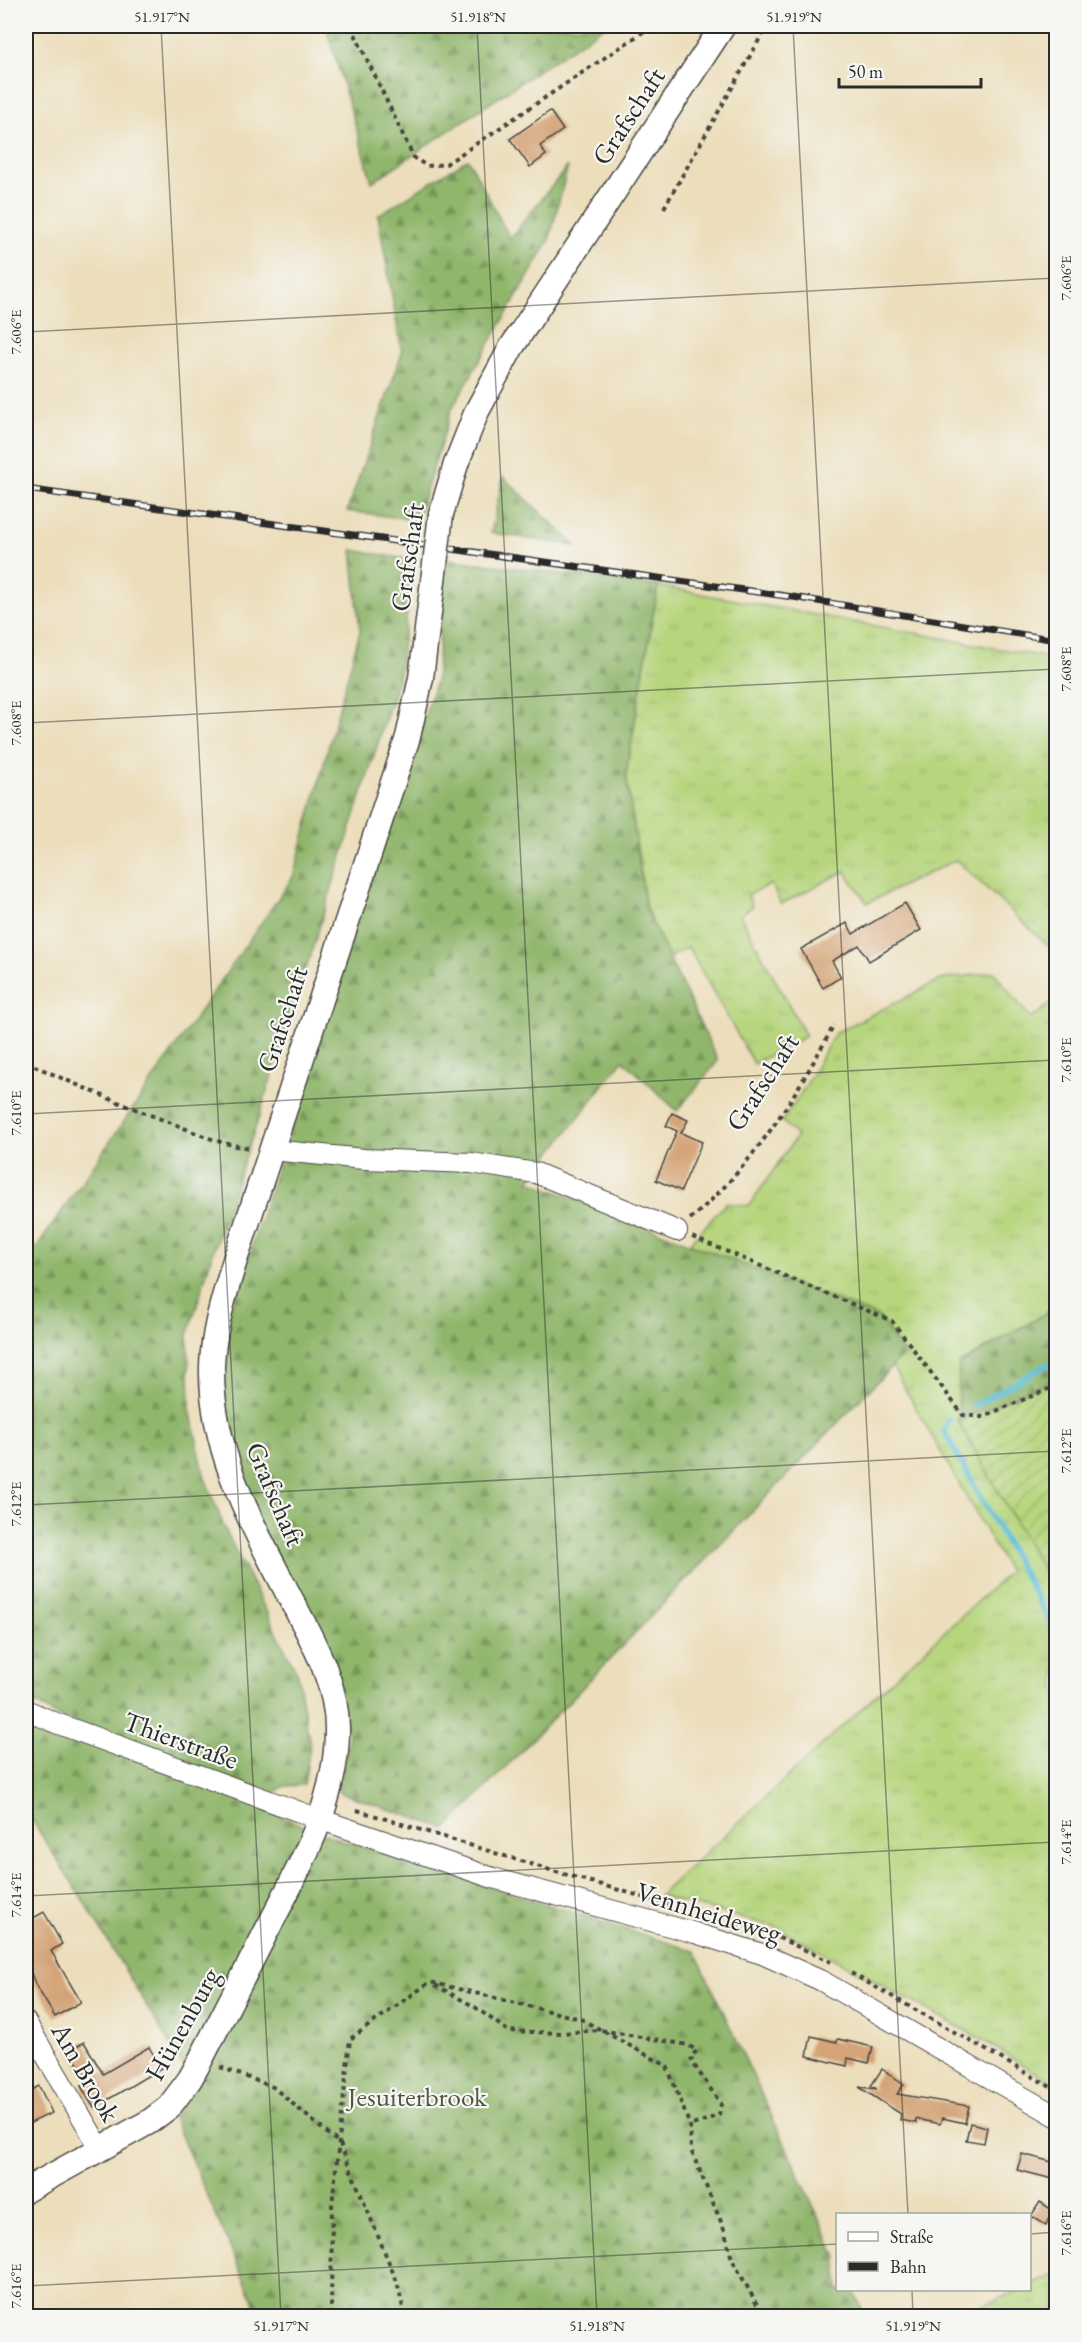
<svg xmlns="http://www.w3.org/2000/svg" width="1082" height="2342" font-family="'EB Garamond',serif">
<style>
.grass{fill:url(#grass-tufts);stroke:#708054;stroke-width:1.5}
.forest{fill:url(#forest-firs);stroke:#5e704c;stroke-width:1.5}
.garden{fill:url(#garden-furrows);stroke:#708054;stroke-width:1.5}
.lines{fill:none;stroke-linecap:round;stroke-linejoin:round}
.stream{stroke:#54bbd3;stroke-width:6}
.building{fill:#d4a478}
.minor-casing{stroke:#484641;stroke-width:22}
.tertiary-casing{stroke:#484641;stroke-width:27}
.path{stroke:#484641;stroke-width:4;stroke-dasharray:4.5 4.5;stroke-linecap:butt}
.minor{stroke:#fff;stroke-width:20}
.tertiary{stroke:#fff;stroke-width:24}
.rail-casing{stroke:#2b2b2b;stroke-width:7}
.rail{stroke:#f6f6f2;stroke-width:4.5;stroke-dasharray:14;stroke-linecap:butt}
.tertiary-bridge-casing{stroke:#484641;stroke-width:27;stroke-linecap:butt}
.tertiary-bridge{stroke:#fff;stroke-width:24}
.ticks{fill:none;stroke:#2b2b2b;stroke-width:1.5;stroke-opacity:0.45}
.labels{text-anchor:middle;dominant-baseline:central;stroke-width:4.5;stroke-linejoin:round;paint-order:stroke}
.street-label{font-size:27px;fill:#2b2b2b;stroke:#f6f6f2}
.park-label{font-size:27px;fill:#4e5640;stroke:#f6f6f2}
.neatline{fill:none;stroke:#2b2b2b;stroke-width:2}
.ticks-label{font-size:15px;text-anchor:middle;fill:#2b2b2b}
</style>
<defs>
<pattern id="grass-tufts" width="24" height="20" patternUnits="userSpaceOnUse" patternTransform="scale(1.5)"><rect width="24" height="20" fill="#b6d57d"/><path d="M3 7l-1-3M5 7V3M7 7l1-3M15 17l-1-3M17 17v-4M19 17l1-3" fill="none" stroke="#9db76c"/></pattern>
<pattern id="forest-firs" width="22" height="20" patternUnits="userSpaceOnUse" patternTransform="scale(1.5)"><rect width="22" height="20" fill="#90b66c"/><path d="M5 1l3.5 6h-7zM16 11l3.5 6h-7z" fill="#769459"/></pattern>
<pattern id="garden-furrows" width="10" height="10" patternUnits="userSpaceOnUse" patternTransform="scale(1.5)"><rect width="10" height="10" fill="#b6d57d"/><path d="M-1 1l2-2M0 10L10 0M9 11l2-2" fill="none" stroke="#9db76c"/></pattern>
</defs>
<rect width="100%" height="100%" fill="#f6f6f2"/>
<filter id="ink" filterUnits="userSpaceOnUse"><feTurbulence type="fractalNoise" baseFrequency=".0167" numOctaves="2"/><feDisplacementMap in="SourceGraphic" scale="12" xChannelSelector="R" yChannelSelector="G"/><feConvolveMatrix kernelMatrix="1 2 1 2 8 2 1 2 1" color-interpolation-filters="sRGB"/></filter>
<filter id="wash" filterUnits="userSpaceOnUse"><feTurbulence type="fractalNoise" baseFrequency=".008" numOctaves="4" result="noise"/><feDisplacementMap in="SourceGraphic" scale="24" xChannelSelector="R" yChannelSelector="G"/><feGaussianBlur stdDeviation="1.35" result="paint"/><feColorMatrix in="noise" values="0 0 0 0 0 0 0 0 0 0 0 0 0 0 0 0 0 1.4 0 .05"/><feComposite in="paint" operator="in"/></filter>
<g filter="url(#wash)">
<rect width="100%" height="100%" fill="#ecdebb"/>
<g class="grass">
<path d="M658,586l398,73v294l-100,-93 -89,43 -22,-32 -64,33 -10,-20 -23,11 4,12 -12,8 66,121 -52,28 -66,-117 -19,11 -23,-49 -20,-135z"/>
<path d="M994,972l37,47 25,-20v308l-97,57 -1,57 98,172v493l-68,-43 -212,-116 -117,-31 350,-324 -117,-206 12,-12 -25,-37 -190,-73 37,-41 23,3 48,-70 -15,-15 23,-34 30,-54 105,-53z"/>
<path d="M1056,2274v42h-99l63,-26h10v-4z"/>
</g>
<g class="forest">
<path d="M326,26h279l-233,156z"/>
<path d="M468,159l42,79 58,-72 -19,75 -97,167 -35,112 -70,-9 55,-158 -24,-138z"/>
<path d="M503,477l73,69 -85,-13z"/>
<path d="M352,550l62,10 -16,120 -145,455 -41,120 -24,80 2,74 15,69 19,49 74,148 12,71 -6,39 -20,1 -13,9 -211,-78 -34,-19v-435l267,-386 67,-246z"/>
<path d="M446,559l212,27 -32,188 20,135 72,152 -41,50 -54,-51 -94,121 350,136 25,37 -458,475 -107,-37 10,-57 -98,-232 -28,-102 2,-73 211,-647z"/>
<path d="M1056,1307v72l-98,42 1,-56z"/>
<path d="M26,1716l304,120 365,115 142,306 1,33h15l12,26h-605l-87,-199 23,-29 -116,-193 -54,-84z"/>
</g>
<path class="garden" d="M1056,1379v214l-98,-172z"/>
<g class="lines">
<g class="stream">
<path d="M973,1406l83,-46"/>
<path d="M949,1420l-5,11 112,201"/>
</g>
</g>
<g id="blocks">
<g class="building">
<path d="M550,111l13,19 -23,16 6,9 -16,12 -20,-28z"/>
<path d="M905,903l16,27 -52,31 -10,-16 -27,16 9,16 -18,11 -22,-39 46,-26 6,11z"/>
<path d="M672,1113l16,7 -7,13 21,9 -21,49 -25,-11 21,-49 -11,-5z"/>
<path d="M44,1912l18,32 -11,7 30,51 -26,15 -20,-33 -9,-25v-37z"/>
<path d="M811,2036l26,6 1,-3 35,8 -4,16 -21,-5 -1,8 -40,-10z"/>
<path d="M84,2042l19,32 46,-27 12,21 -67,40 -13,-22 7,-4 -18,-32z"/>
<path d="M882,2069l22,15 -7,10 72,12 -4,17 -23,-5 -2,6 -24,-5v4l-16,-3 1,-6 -42,-27 18,2 -6,-3z"/>
<path d="M39,2086l13,27 -26,12v-32z"/>
<path d="M970,2123l17,4 -3,16 -18,-3z"/>
<path d="M1022,2154l34,9 -3,16 -36,-9z"/>
<path d="M1040,2202l14,9 -8,14 -15,-9z"/>
</g>
</g>
</g>
<g filter="url(#ink)">
<use href="#blocks" fill-opacity="0" stroke="#484641" stroke-width="1.5"/>
<g class="lines">
<defs>
<g id="minor">
<path d="M271,1150l93,9 107,4 65,10 141,58"/>
<path d="M26,1710l30,13 263,96 174,59 202,55 67,21 60,27 234,135"/>
<path d="M26,2022l75,128"/>
</g>
<g id="tertiary">
<path d="M441,514l15,-50 21,-53 34,-63 212,-322"/>
<path d="M26,2190l123,-68 20,-15 21,-28 11,-20c22,-43 44,-86 66,-129 32,-61 70,-128 70,-199 1,-44 -22,-86 -42,-124 -39,-76 -85,-152 -83,-241 1,-37 13,-72 23,-106l173,-523 13,-59 11,-89"/>
</g>
</defs>
<use href="#minor" class="minor-casing"/>
<use href="#tertiary" class="tertiary-casing"/>
<g class="path">
<path d="M351,26l63,132 13,8 19,-2 206,-138"/>
<path d="M664,208l103,-182"/>
<path d="M26,1062c48,22 97,43 148,62 25,10 50,22 78,24"/>
<path d="M690,1219c63,-52 106,-124 144,-194"/>
<path d="M692,1237l200,84 71,94 19,2 74,-31"/>
<path d="M357,1810l196,61 115,33"/>
<path d="M719,1918l47,14 65,30"/>
<path d="M851,1973l205,117"/>
<path d="M435,1985l40,22 33,24 54,2 38,-3 88,15 9,6 -6,5 1,6 29,42 -2,11 -29,11"/>
<path d="M220,2067l53,20 67,57 57,138 8,34"/>
<path d="M331,2316l1,-110 18,-167 80,-57 151,37 86,47 23,60 1,24 33,79 8,30 29,53 -1,4"/>
</g>
<use href="#minor" class="minor"/>
<use href="#tertiary" class="tertiary"/>
<defs>
<path id="rail" d="M26,489l767,108 263,43"/>
</defs>
<use href="#rail" class="rail-casing"/>
<use href="#rail" class="rail"/>
<defs>
<path id="tertiary-bridge" d="M432,589l9,-75"/>
</defs>
<use href="#tertiary-bridge" class="tertiary-bridge-casing"/>
<use href="#tertiary-bridge" class="tertiary-bridge"/>
</g>
</g>
<path class="ticks" d="M161,26l120,2290M477,26l120,2290M793,26l115,2188M26,332l1030,-54M26,723l1030,-54M26,1114l1030,-54M26,1505l1030,-54M26,1896l1030,-54M1030,2234l26,-2M26,2286l812,-42M912,2290l1,26"/>
<g class="labels">
<g class="street-label">
<text transform="translate(628 116) rotate(-57)">Grafschaft</text>
<text transform="translate(407 557) rotate(-82)">Grafschaft</text>
<text transform="translate(282 1019) rotate(-72)">Grafschaft</text>
<text transform="translate(762 1082) rotate(-57)">Grafschaft</text>
<text transform="translate(276 1494) rotate(67)">Grafschaft</text>
<text transform="translate(181 1740) rotate(20)">Thierstraße</text>
<text transform="translate(709 1912) rotate(17)">Vennheideweg</text>
<text transform="translate(182 2024) rotate(-61)">Hünenburg</text>
<text transform="translate(86 2072) rotate(60)">Am Brook</text>
</g>
<g class="park-label">
<text x="417" y="2096">Jesuiterbrook</text>
</g>
</g>
<rect width="1082" height="2342" fill="none" stroke="#f6f6f2" stroke-width="66"/>
<rect x="836" y="2213" width="195" height="78" fill="#f6f6f2" stroke="#a5a5a2" stroke-width="1.5"/>
<rect x="848" y="2232" width="30" height="9" fill="#ffffff" stroke="#a5a5a2" stroke-width="1.5"/>
<text x="890" y="2243" font-size="18" fill="#2b2b2b">Straße</text>
<rect x="848" y="2262" width="30" height="9" fill="#2b2b2b" stroke="#a5a5a2" stroke-width="1.5"/>
<text x="890" y="2273" font-size="18" fill="#2b2b2b">Bahn</text>
<path d="M839 78v9h142v-9" fill="none" stroke="#2b2b2b" stroke-width="3"/>
<text x="848" y="78" font-size="18" fill="#2b2b2b" stroke="#f6f6f2" stroke-width="4.5" paint-order="stroke">50 m</text>
<rect x="33" y="33" width="1016" height="2276" class="neatline"/>
<g class="ticks-label">
<text x="162" y="22">51.917°N</text>
<text x="478" y="22">51.918°N</text>
<text x="794" y="22">51.919°N</text>
<text transform="translate(1066 278) rotate(-90)" y="5">7.606°E</text>
<text transform="translate(16 332) rotate(-90)" y="5">7.606°E</text>
<text transform="translate(1066 669) rotate(-90)" y="5">7.608°E</text>
<text transform="translate(16 723) rotate(-90)" y="5">7.608°E</text>
<text transform="translate(1066 1060) rotate(-90)" y="5">7.610°E</text>
<text transform="translate(16 1113) rotate(-90)" y="5">7.610°E</text>
<text transform="translate(1066 1451) rotate(-90)" y="5">7.612°E</text>
<text transform="translate(16 1504) rotate(-90)" y="5">7.612°E</text>
<text transform="translate(1066 1842) rotate(-90)" y="5">7.614°E</text>
<text transform="translate(16 1895) rotate(-90)" y="5">7.614°E</text>
<text transform="translate(1066 2233) rotate(-90)" y="5">7.616°E</text>
<text transform="translate(16 2286) rotate(-90)" y="5">7.616°E</text>
<text x="281" y="2331">51.917°N</text>
<text x="597" y="2331">51.918°N</text>
<text x="913" y="2331">51.919°N</text>
</g>
</svg>
